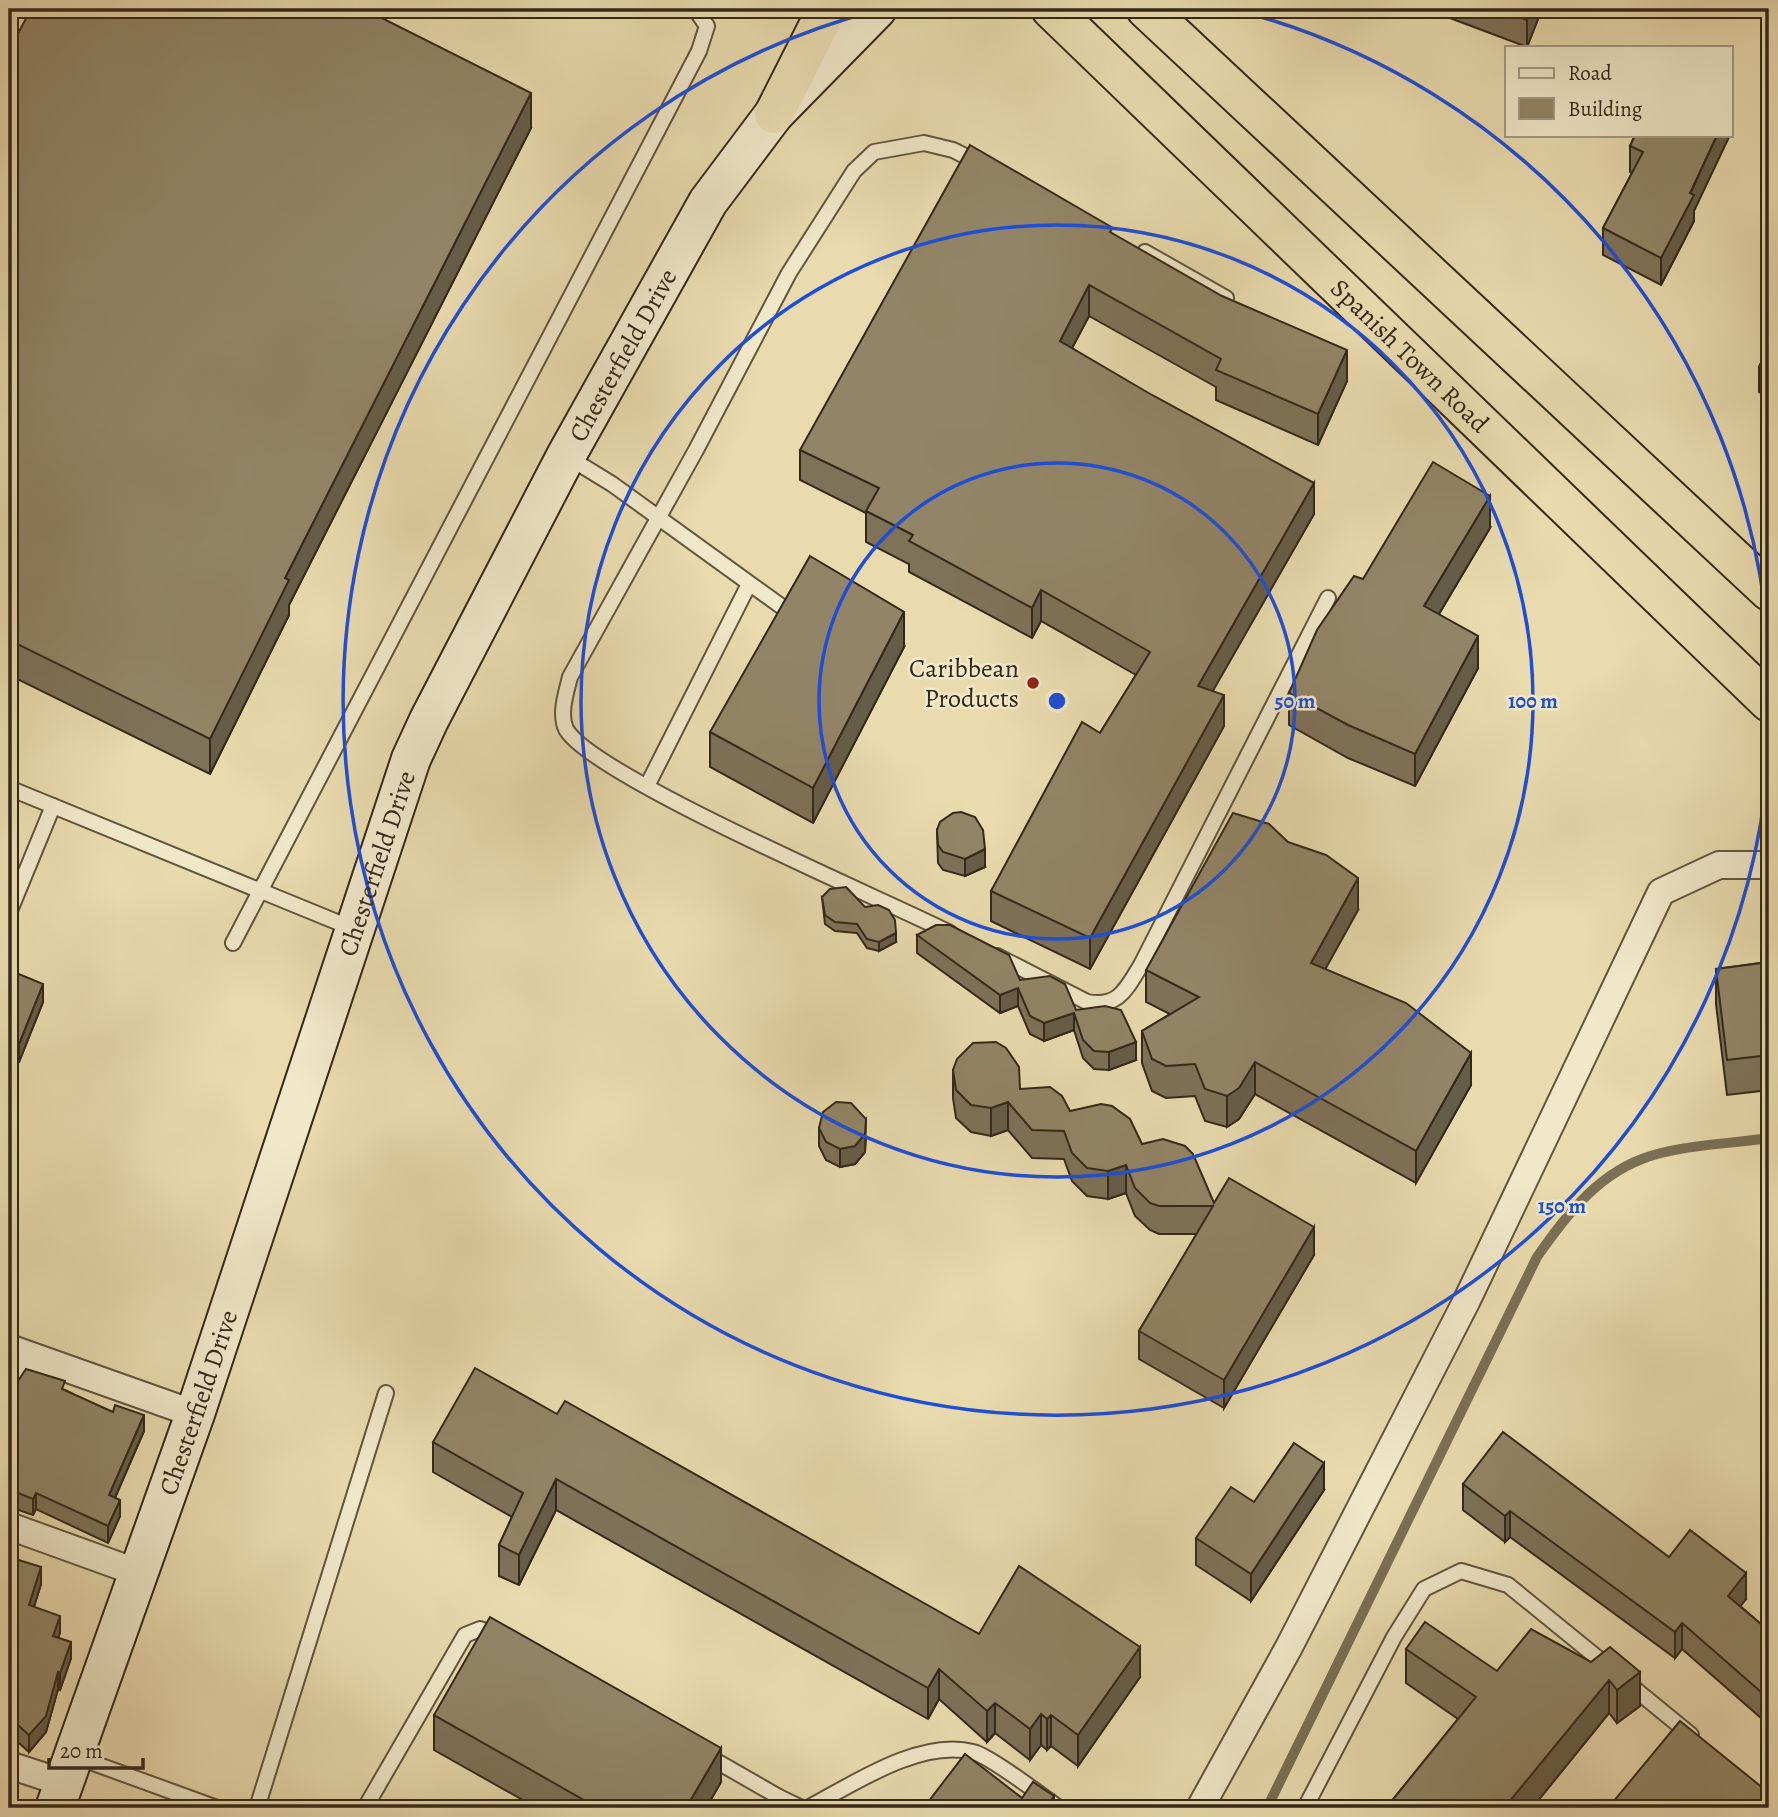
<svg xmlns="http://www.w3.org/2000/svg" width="1778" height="1817" font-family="Alegreya,serif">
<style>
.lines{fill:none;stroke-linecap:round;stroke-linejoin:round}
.stream{stroke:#7b6f55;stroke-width:10}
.lane-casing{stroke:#61553f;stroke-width:18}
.street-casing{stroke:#61553f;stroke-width:30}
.secondary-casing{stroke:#34281a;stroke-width:42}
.highway-casing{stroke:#34281a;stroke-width:42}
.lane{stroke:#f1e8ca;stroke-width:14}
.street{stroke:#f1e8ca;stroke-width:26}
.secondary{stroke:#f1e8ca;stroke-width:38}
.highway{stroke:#e9dbae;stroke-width:38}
.wall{fill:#7e7259;stroke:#34281a;stroke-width:2}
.shaded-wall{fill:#665d48;stroke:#34281a;stroke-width:2}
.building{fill:#928567;stroke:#34281a;stroke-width:2}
.ring{fill:none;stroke:#1d4ed8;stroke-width:3.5}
.poi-dot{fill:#8f2418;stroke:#f1e8ca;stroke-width:2.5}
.labels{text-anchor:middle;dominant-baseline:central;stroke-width:5;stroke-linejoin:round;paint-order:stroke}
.street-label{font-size:26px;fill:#34281a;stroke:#f1e8ca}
.poi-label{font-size:26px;fill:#34281a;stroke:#f1e8ca;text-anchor:end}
.centre{fill:#1d4ed8;stroke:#f1e8ca;stroke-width:3.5}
.ring-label{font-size:21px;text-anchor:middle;font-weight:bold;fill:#1d4ed8;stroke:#f1e8ca;stroke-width:5;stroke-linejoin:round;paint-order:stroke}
</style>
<rect width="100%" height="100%" fill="#e9dbae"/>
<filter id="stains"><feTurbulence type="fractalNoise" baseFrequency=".00286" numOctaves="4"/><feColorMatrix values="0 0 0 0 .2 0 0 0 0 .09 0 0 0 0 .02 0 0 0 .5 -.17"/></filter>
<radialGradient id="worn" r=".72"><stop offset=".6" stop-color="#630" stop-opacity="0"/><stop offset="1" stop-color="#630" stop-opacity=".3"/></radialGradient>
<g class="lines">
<path class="stream" d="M1267,1808l270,-551c28,-40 58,-80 105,-98 35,-14 89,-15 127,-21"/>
<defs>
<g id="lane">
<path d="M1145,252l81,46"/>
<path d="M568,457l44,27 173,125"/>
<path d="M647,786l102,-202"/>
<path d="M9,788l345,141"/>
<path d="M9,913l44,-107"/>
<path d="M950,933c-63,-32 -360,-158 -384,-204 -7,-15 0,-36 4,-52l126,-227 93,-177 65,-102 20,-19 50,-9 29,7 26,13"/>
<path d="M233,943l466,-892 8,-25 -12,-17"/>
<path d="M997,956l90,46c32,6 39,-13 54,-37l187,-367"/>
<path d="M1625,1681l66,54"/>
<path d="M704,1754l75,43"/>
<path d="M74,1756l143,52"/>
<path d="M257,1808l129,-415"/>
<path d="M365,1808l100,-173 15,-6 19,7"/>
<path d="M772,1808l7,-11 23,11"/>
<path d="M808,1808c45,-24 113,-70 165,-56 17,4 69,44 86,56"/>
<path d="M1305,1808l89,-171 30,-48 37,-18 47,14 102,83"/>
</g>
<g id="street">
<path d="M9,1348l186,66"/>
<path d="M9,1385l12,-32"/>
<path d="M9,1526l130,47"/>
<path d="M9,1765l55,18"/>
<path d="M1200,1808l89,-161 178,-347 194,-408 58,-27h50"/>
</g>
<g id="secondary">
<path id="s1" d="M55,1808l140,-394 216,-655 18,-39 137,-264 142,-254 66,-88 103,-105"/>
</g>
<g id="highway">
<path id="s2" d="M1051,9l718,693"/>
<path d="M1146,9l623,582"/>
<path d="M774,114l53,-105"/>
</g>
</defs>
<use href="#lane" class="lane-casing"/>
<use href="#street" class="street-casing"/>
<use href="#secondary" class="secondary-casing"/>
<use href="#highway" class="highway-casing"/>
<use href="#lane" class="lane"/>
<use href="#street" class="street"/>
<use href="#secondary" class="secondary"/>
<use href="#highway" class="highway"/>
</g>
<g class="wall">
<path d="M1426,9h116l-15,38z"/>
<path d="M9,40l4,3 518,85 -242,477v10l-79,159 -201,-99z"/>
<path d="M1635,135l59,76v10l-33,64 -58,-30v-27l29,-55 -2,-1v-26z"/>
<path d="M1113,234l234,147 -29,64 -102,-45v-13l-127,-71 -17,32 242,166 -102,177 12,35 -134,243 -99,-48v-30l109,-158 36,-58 -95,-54 -9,17 -123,-66v-8l-43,-22v-29l-66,-33v-30z"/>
<path d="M1769,346v50l-10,-4v-25z"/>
<path d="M1490,528l-51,86 39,54 -63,118 -67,-28 -59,-33v-32l74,-114z"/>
<path d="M904,647l-91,176 -103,-56v-35z"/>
<path d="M937,830l48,37 -20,9 -22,-6 -5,-7z"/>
<path d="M822,897l74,45 -17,9 -12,-3 -10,-15 -22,-2 -10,-7z"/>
<path d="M1358,910l-33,59 146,116 -55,98 -161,-89 -16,25 -12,8 -22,-6 -10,-25 -29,2 -14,-7 -10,-28v-32l28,-17 -24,-12v-32z"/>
<path d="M917,935l159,75 60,50 -27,10 -15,-1 -11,-11 -9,-28 -30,11 -14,-7 -12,-28 -18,7 -83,-60z"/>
<path d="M1769,962v128l-42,5 -11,-91v-35z"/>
<path d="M9,970l34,32 -24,60 -10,-4z"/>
<path d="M953,1070l67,19 122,55 72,59 100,52 -90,153 -85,-49v-28l58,-97h-38l-9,-4 -15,-14 -9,-23 -18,6 -21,-3 -15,-15 -8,-22 -32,-1 -24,-28 -17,6 -20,-4 -15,-14 -3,-20z"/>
<path d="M819,1128l47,9 -1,15 -10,12 -15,3 -14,-7 -7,-14z"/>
<path d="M9,1383l56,7 79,41 -29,67 5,18 -12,27 -72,-34 -3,6 -17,-6 -7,2z"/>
<path d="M557,1414l422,220 161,43 -62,89 -27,-20 -4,4 -6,-5 -11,15 -35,-27 -8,9 -48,-43 -11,20 -372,-209 -37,75 -20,-9v-31l13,-28 -79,-45v-30z"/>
<path d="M1463,1484l206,73 77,42 -6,7 29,25v94l-87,-76 -7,9 -165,-121 -5,5 -42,-32z"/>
<path d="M1324,1490l-73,111 -55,-36v-27l58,-36z"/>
<path d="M9,1557l32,27 -7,23 26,26 -2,4 13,21 -11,32 -2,-1 -12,43 -17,20 -20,-18z"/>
<path d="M1406,1649l91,22 94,-9 49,44 -23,17 -8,-10 -77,95h-146l72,-89 -52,-36z"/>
<path d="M434,1715l287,67 -15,26h-169l-103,-58z"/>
</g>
<g class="shaded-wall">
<path d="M1531,9h11l-15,38v-27z"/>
<path d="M531,93v35l-242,477v10l-79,159v-35l75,-161z"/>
<path d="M1733,102v27l-2,4v-27z"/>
<path d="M1717,135h13l-36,76v10l-33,64v-27z"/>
<path d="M1089,285v31l-29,55v-30z"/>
<path d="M1347,350v31l-29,64v-31z"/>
<path d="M1314,483v31l-116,203v-31z"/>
<path d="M1490,496v32l-66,111v-33z"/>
<path d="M1041,590v31l-9,17v-30z"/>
<path d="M904,612v35l-91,176v-35z"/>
<path d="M1478,636v32l-63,118v-32z"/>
<path d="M1224,695v31l-134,243v-31z"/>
<path d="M985,849v18l-20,9v-17z"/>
<path d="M1358,878v32l-47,85v-32z"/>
<path d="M896,933v9l-17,9v-9z"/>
<path d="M43,984v18l-24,60v-18z"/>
<path d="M1018,988v18l-18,7v-18z"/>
<path d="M1074,1013v17l-30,11v-18z"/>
<path d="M1136,1042v18l-27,10v-18z"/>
<path d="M1471,1053v32l-55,98v-32z"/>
<path d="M1255,1062v32l-16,25 -12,8v-31z"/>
<path d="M1008,1102v28l-17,6v-28z"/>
<path d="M866,1119l-1,33 -10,12 -15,3v-18z"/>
<path d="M1126,1165v28l-18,6v-28z"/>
<path d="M1314,1227v28l-90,153v-28z"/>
<path d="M144,1415v16l-35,80v-16z"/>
<path d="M1324,1463v27l-73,111v-27z"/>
<path d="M556,1479v31l-37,75v-30z"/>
<path d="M16,1492v17l-7,2v-16z"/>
<path d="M36,1493v16l-3,6v-16z"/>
<path d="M120,1500v16l-12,27v-17z"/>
<path d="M1510,1511v26l-5,5v-26z"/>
<path d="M41,1567v17l-12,38v-17z"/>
<path d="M1746,1573v26l-18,23v-26z"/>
<path d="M60,1616v17l-7,19v-16z"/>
<path d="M1682,1623v26l-7,9v-26z"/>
<path d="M71,1642v16l-11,32v-17z"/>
<path d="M1140,1647v30l-62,89v-31z"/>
<path d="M939,1669v30l-11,20v-31z"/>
<path d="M58,1672v17l-12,43 -17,20v-17z"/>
<path d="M1640,1672v34l-23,17v-33z"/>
<path d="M1609,1680v33l-77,95h-28z"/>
<path d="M995,1703v30l-8,9v-31z"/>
<path d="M1041,1714v31l-11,15v-31z"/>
<path d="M1051,1715v31l-4,4v-31z"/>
<path d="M721,1748v34l-15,26h-20z"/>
<path d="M1054,1796v12h-8z"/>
</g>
<g class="building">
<path d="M31,9h333l167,84 -246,485 4,2 -79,159 -201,-99v-600l4,3z"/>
<path d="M1496,9h35l-4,11z"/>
<path d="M1635,135h82l-27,58 4,2 -33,63 -58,-30 40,-76 -13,-6z"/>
<path d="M970,145l143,83 -3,4 112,64 125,54 -29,64 -102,-44 5,-11 -132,-74 -29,56 92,54 162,88 -116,203 26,9 -134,243 -99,-47 91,-169 18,11 50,-81 -109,-62 -9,18 -123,-67 4,-6 -47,-24 13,-23 -79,-38z"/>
<path d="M1769,346v26l-10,-5z"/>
<path d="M1433,462l57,34 -66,110 54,30 -63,118 -67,-29 -59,-32 28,-63 37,-54 9,3z"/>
<path d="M810,556l94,56 -91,176 -103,-56z"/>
<path d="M961,812l14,5 8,13 2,19 -20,10 -22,-7 -5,-7 -1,-15 3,-8 13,-9z"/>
<path d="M1233,813l36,11 19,18 38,13 32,23 -47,85 95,40 65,50 -55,98 -161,-89 -16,26 -12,8 -22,-7 -10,-25 -29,2 -14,-7 -10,-28 57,-34 -53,-27z"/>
<path d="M846,887l19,20 13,-2 11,5 6,10 1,13 -17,9 -12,-3 -10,-15 -22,-2 -10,-7 -3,-18 8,-8z"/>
<path d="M936,925h14l59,30 11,25 30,-4 15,8 11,26 29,-4 16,4 15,32 -27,10 -15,-1 -11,-11 -9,-27 -30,10 -14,-7 -12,-28 -18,7 -83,-60z"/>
<path d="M1769,962v93l-42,5 -11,-91z"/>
<path d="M9,970l34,14 -24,60 -10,-4z"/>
<path d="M996,1042l10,6 13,19 1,22 30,-2 12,9 8,15 31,-7 11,2 18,13 12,25 21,-5 22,7 8,8 21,49 15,-25 85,49 -90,153 -85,-49 74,-125h-54l-9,-3 -15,-15 -9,-23 -18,6 -21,-3 -15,-15 -8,-22 -32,-1 -24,-28 -17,6 -20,-3 -15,-15 -3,-20 4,-11 16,-16z"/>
<path d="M836,1102l15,1 15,16 -1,15 -10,12 -15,3 -14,-7 -7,-14 4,-16z"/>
<path d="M475,1368l82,46 8,-13 414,233 40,-68 121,81 -62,88 -27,-20 -4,4 -6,-5 -11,15 -35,-26 -8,8 -48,-42 -11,19 -372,-209 -37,76 -20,-10 24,-52 -90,-51z"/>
<path d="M26,1369l39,12 -3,8 51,23 2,-7 29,10 -35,80 11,5 -12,26 -72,-33 -3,6 -17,-7 -7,3v-112l9,-2z"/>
<path d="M1503,1432l166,125 21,-27 56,43 -18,23 41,35v68l-87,-76 -7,9 -165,-121 -5,5 -42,-32z"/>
<path d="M1294,1443l30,20 -73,111 -55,-36 35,-51 23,15z"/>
<path d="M9,1557l32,10 -12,38 31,11 -7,20 18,6 -11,31 -2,-1 -12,44 -17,19 -20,-18z"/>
<path d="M490,1617l231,131 -35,60h-88l-164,-93z"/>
<path d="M1425,1622l72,49 34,-42 60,33 19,-15 30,25 -23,18 -8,-10 -105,128h-118l90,-111 -70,-48z"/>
<path d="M1680,1721l89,72v15h-161z"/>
<path d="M965,1754l57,44 11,-16 21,14 -8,12h-118l-3,-2z"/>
</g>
<g class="ring">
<circle cx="1057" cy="701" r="238"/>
<circle cx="1057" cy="701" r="476"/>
<path d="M1769 757A714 714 0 1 1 878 10M1236 10A714 714 0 0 1 1769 645"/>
</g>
<circle class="poi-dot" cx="1033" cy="683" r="7"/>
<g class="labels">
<g class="street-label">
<text stroke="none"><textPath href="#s1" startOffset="1564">Chesterfield Drive</textPath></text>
<text stroke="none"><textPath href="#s2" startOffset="499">Spanish Town Road</textPath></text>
<text stroke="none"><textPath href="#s1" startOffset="998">Chesterfield Drive</textPath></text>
<text stroke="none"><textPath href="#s1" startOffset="430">Chesterfield Drive</textPath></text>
</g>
<g class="poi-label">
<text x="1019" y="668">Caribbean<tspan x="1019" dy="30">Products</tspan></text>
</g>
</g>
<circle cx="1057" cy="701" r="10" class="centre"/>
<g class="ring-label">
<text x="1295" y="708">50 m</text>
<text x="1533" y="708">100 m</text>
<text x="1562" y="1213">150 m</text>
</g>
<rect width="1778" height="1817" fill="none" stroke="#e9dbae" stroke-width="35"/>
<rect x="10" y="10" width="1757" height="1796" fill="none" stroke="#34281a" stroke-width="3.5"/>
<rect x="18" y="18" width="1743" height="1782" fill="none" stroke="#34281a" stroke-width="2"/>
<rect x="1505" y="46" width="228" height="91" fill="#f1e8ca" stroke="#a59b84" stroke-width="2"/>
<rect x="1519" y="68" width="35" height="10" fill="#f1e8ca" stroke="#a59b84" stroke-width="2"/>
<text x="1568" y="80" font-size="21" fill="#34281a">Road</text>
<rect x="1519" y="98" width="35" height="21" fill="#928567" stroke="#a59b84" stroke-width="2"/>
<text x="1568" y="116" font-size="21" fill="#34281a">Building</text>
<path d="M49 1758v10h94v-10" fill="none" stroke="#34281a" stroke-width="3.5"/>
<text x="60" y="1758" font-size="21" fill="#34281a" stroke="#f1e8ca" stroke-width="5" paint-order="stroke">20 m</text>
<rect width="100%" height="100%" filter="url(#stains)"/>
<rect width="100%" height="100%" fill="url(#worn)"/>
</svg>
